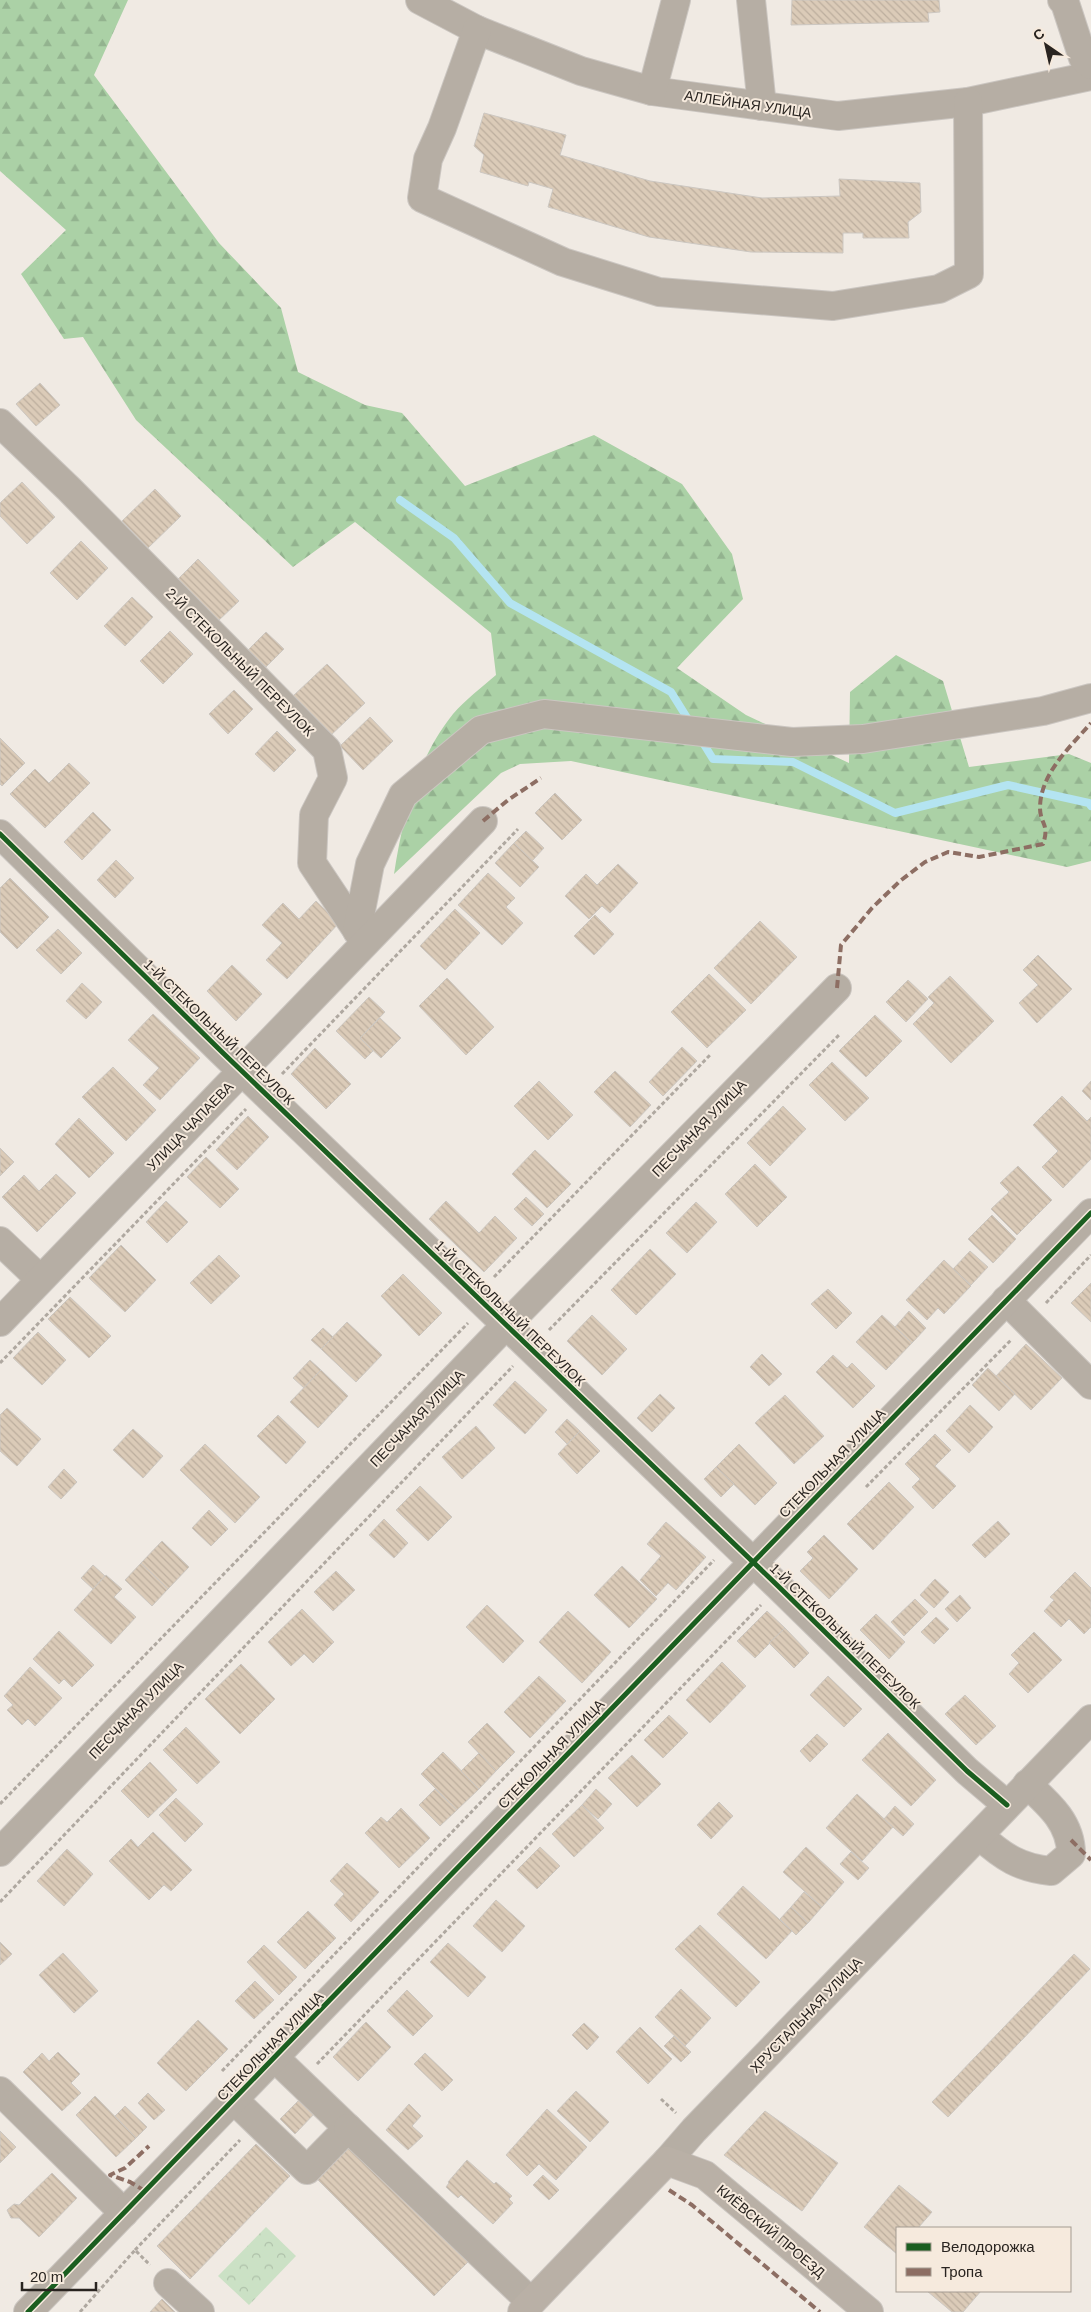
<svg xmlns="http://www.w3.org/2000/svg" width="1091" height="2312" font-family="Arial,sans-serif">
<style>
.forest{fill:url(#forest-firs)}
.park{fill:url(#park-crowns)}
.lines{fill:none;stroke-linecap:round;stroke-linejoin:round}
.stream{stroke:#b4e4f1;stroke-width:8}
.building{fill:url(#building-back-hatch);stroke:#ccc7c1}
.minor-casing{stroke:#cbc6c1;stroke-width:30}
.major-casing{stroke:#cbc6c1;stroke-width:30}
.path{stroke:#afa8a0;stroke-width:3;stroke-dasharray:4 2.5;stroke-linecap:butt}
.minor{stroke:#b6aea4;stroke-width:28}
.major{stroke:#b9b0a6;stroke-width:28}
.quiet{stroke:#8d6e63;stroke-width:4;stroke-dasharray:8 4;stroke-linecap:butt}
.cycleway-casing{stroke:#f6eadd;stroke-width:8}
.cycleway{stroke:#1b5e20;stroke-width:5}
.labels{text-anchor:middle;dominant-baseline:central;stroke-width:4;stroke-linejoin:round;paint-order:stroke}
.street-label{font-size:14px;fill:#292420;stroke:#f6eadd}
</style>
<defs>
<pattern id="forest-firs" width="22" height="20" patternUnits="userSpaceOnUse" patternTransform="scale(1.25)"><rect width="22" height="20" fill="#abd1a6"/><path d="M5 1l3.5 6h-7zM16 11l3.5 6h-7z" fill="#93b38f"/></pattern>
<pattern id="park-crowns" width="20" height="18" patternUnits="userSpaceOnUse" patternTransform="scale(1.25)"><rect width="20" height="18" fill="#cbe1c5"/><path d="M2 6a3 3 0 1 1 6 0M12 15a3 3 0 1 1 6 0" fill="none" stroke="#aec1a9"/></pattern>
<pattern id="building-back-hatch" width="6" height="6" patternUnits="userSpaceOnUse" patternTransform="scale(1.25)"><rect width="6" height="6" fill="#dbcbb8"/><path d="M-1 5l2 2M0 0l6 6M5-1l2 2" fill="none" stroke="#bcae9e"/></pattern>
</defs>
<rect width="100%" height="100%" fill="#f0eae3"/>
<path class="forest" d="M0,0h128l-34,75 125,168 62,65 17,64 67,33 37,8 63,73 129,-51 88,49 50,70 11,45 -66,69 69,47 103,48 1,-71 46,-37 47,26 26,86 100,-13 22,9v98l-24,6 -496,-106 -51,3 -19,9 -107,101c9,-57 22,-114 59,-160 12,-14 29,-27 43,-39l-5,-42 -136,-111 -62,45 -157,-147 -53,-83 -19,2 -43,-65 45,-44 -66,-59z"/>
<path class="park" d="M266,2227l30,29 -47,49 -31,-29z"/>
<g class="lines">
<g class="stream">
<path d="M400,500l54,38 56,65 161,89 20,32"/>
<path d="M700,738l13,21 80,3 102,51 113,-28 81,18 2,3"/>
</g>
</g>
<g class="building">
<path d="M792,0h147l1,12 -12,1 1,9 -138,3z"/>
<path d="M484,113l82,22 -6,20 90,26 112,17 78,-2 -1,-17 81,4 1,29 -13,10 1,16h-46v-5h-20v20l-92,-1 -102,-15 -101,-30 5,-18 -24,-7 -1,4 -48,-14 4,-17 -10,-9z"/>
<path d="M40,383l20,22 -24,21 -20,-22z"/>
<path d="M22,482l33,35 -28,27 -27,-28v-13z"/>
<path d="M155,489l26,27 -33,32 -26,-27z"/>
<path d="M81,541l27,27 -31,32 -27,-27z"/>
<path d="M198,559l41,42 -22,21 -41,-41z"/>
<path d="M132,597l21,20 -28,29 -21,-20z"/>
<path d="M170,631l23,23 -30,30 -23,-23z"/>
<path d="M266,632l18,17 -18,18 -18,-17z"/>
<path d="M327,664l38,39 -35,33 -37,-40z"/>
<path d="M234,690l19,19 -25,25 -19,-20z"/>
<path d="M370,717l23,24 -30,29 -23,-24z"/>
<path d="M277,731l19,19 -22,22 -19,-18z"/>
<path d="M0,738l25,25 -23,23 -2,-2z"/>
<path d="M69,763l21,20 -45,45 -35,-34 25,-25 14,14z"/>
<path d="M555,793l27,27 -20,20 -27,-27z"/>
<path d="M93,812l18,18 -29,30 -18,-18z"/>
<path d="M526,831l18,17 -12,13 -18,-18z"/>
<path d="M514,843l25,24 -19,20 -25,-24z"/>
<path d="M116,860l18,18 -19,20 -18,-18z"/>
<path d="M618,864l20,19 -28,30 -8,-7 -13,13 -24,-23 21,-22 11,11z"/>
<path d="M488,873l27,25 -9,9 17,16 -21,22 -44,-40z"/>
<path d="M10,878l39,39 -32,32 -17,-17v-44z"/>
<path d="M316,901l23,22 -52,56 -21,-19 16,-17 -20,-18 21,-22 16,16z"/>
<path d="M455,909l25,24 -35,37 -25,-24z"/>
<path d="M595,915l19,19 -20,21 -20,-19z"/>
<path d="M760,921l37,36 -46,47 -37,-36z"/>
<path d="M58,929l24,24 -21,21 -25,-24z"/>
<path d="M1038,955l34,34 -35,34 -18,-20 19,-18 -15,-15z"/>
<path d="M232,965l30,29 -26,27 -29,-30z"/>
<path d="M709,974l37,36 -39,38 -36,-36z"/>
<path d="M950,976l44,45 -43,42 -38,-39 21,-21 -6,-6z"/>
<path d="M447,978l47,49 -28,28 -47,-49z"/>
<path d="M908,980l20,19 -22,23 -20,-20z"/>
<path d="M82,983l20,19 -16,17 -20,-18z"/>
<path d="M369,997l16,15 -25,26 13,13 -8,8 -29,-28z"/>
<path d="M153,1014l47,44 -40,42 -17,-15 16,-17 -31,-28z"/>
<path d="M875,1015l27,26 -36,36 -27,-26z"/>
<path d="M380,1018l21,20 -20,20 -21,-20z"/>
<path d="M682,1047l15,14 -34,35 -14,-14z"/>
<path d="M315,1048l36,36 -25,25 -35,-35z"/>
<path d="M832,1062l37,36 -24,23 -36,-36z"/>
<path d="M113,1067l43,43 -30,31 -44,-44z"/>
<path d="M615,1071l36,34 -21,22 -36,-35z"/>
<path d="M539,1081l34,34 -25,25 -34,-34z"/>
<path d="M1091,1081v19l-9,-9z"/>
<path d="M1062,1096l25,25 4,-4v42l-28,29 -21,-21 16,-16 -25,-26z"/>
<path d="M783,1106l23,23 -36,37 -23,-23z"/>
<path d="M248,1116l21,21 -32,33 -21,-20z"/>
<path d="M79,1118l35,35 -25,25 -34,-34z"/>
<path d="M0,1148l14,14 -14,14z"/>
<path d="M535,1150l36,34 -24,24 -35,-34z"/>
<path d="M206,1157l33,32 -19,19 -33,-31z"/>
<path d="M755,1164l32,33 -30,30 -32,-33z"/>
<path d="M1018,1166l34,34 -35,35 -26,-26 18,-17 -9,-9z"/>
<path d="M56,1174l20,19 -39,39 -35,-35 22,-22 15,16z"/>
<path d="M526,1197l18,17 -12,12 -18,-17z"/>
<path d="M166,1201l22,21 -21,21 -21,-21z"/>
<path d="M446,1201l33,32 16,-17 22,22 -33,34 -55,-53z"/>
<path d="M696,1202l21,20 -30,31 -21,-20z"/>
<path d="M992,1215l24,24 -23,24 -25,-24z"/>
<path d="M121,1245l35,35 -31,32 -36,-34z"/>
<path d="M650,1249l26,25 -40,41 -25,-25z"/>
<path d="M970,1251l18,16 -17,18 -18,-16z"/>
<path d="M219,1255l21,21 -29,28 -21,-21z"/>
<path d="M944,1260l27,26 -27,28 -6,-6 -11,12 -21,-20z"/>
<path d="M403,1274l39,39 -23,23 -38,-40z"/>
<path d="M1091,1283v39l-20,-19z"/>
<path d="M828,1289l24,24 -16,16 -25,-25z"/>
<path d="M70,1297l41,39 -22,22 -41,-39z"/>
<path d="M909,1311l17,17 -14,15 -17,-16z"/>
<path d="M592,1315l35,34 -25,26 -35,-34z"/>
<path d="M882,1315l30,28 -26,27 -30,-28z"/>
<path d="M347,1322l35,33 -26,27 -35,-33z"/>
<path d="M323,1328l10,9 -12,12 -10,-9z"/>
<path d="M38,1332l28,28 -24,25 -29,-27z"/>
<path d="M1026,1344l36,34 -31,32 -35,-34z"/>
<path d="M762,1354l20,20 -13,12 -19,-19z"/>
<path d="M833,1355l14,13 5,-5 23,23 -22,22 -37,-36z"/>
<path d="M310,1360l11,10 -17,18 -11,-10z"/>
<path d="M988,1368l27,26 -16,17 -27,-26z"/>
<path d="M321,1370l27,26 -30,32 -28,-26z"/>
<path d="M515,1381l32,29 -22,24 -32,-29z"/>
<path d="M660,1394l15,14 -23,24 -15,-14z"/>
<path d="M785,1395l39,41 -30,28 -39,-41z"/>
<path d="M970,1405l23,22 -24,26 -23,-22z"/>
<path d="M7,1408l34,31 -24,27 -17,-15v-36z"/>
<path d="M278,1415l28,27 -20,22 -29,-28z"/>
<path d="M567,1419l13,12 -13,13 -12,-12z"/>
<path d="M476,1426l19,22 -33,31 -20,-22z"/>
<path d="M133,1429l30,27 -20,22 -30,-28z"/>
<path d="M580,1431l20,20 -23,23 -19,-20z"/>
<path d="M935,1434l16,16 -16,16 21,20 -23,23 -21,-22 8,-8 -15,-15z"/>
<path d="M205,1444l55,53 -25,26 -55,-53z"/>
<path d="M739,1444l38,39 -22,22 -39,-38z"/>
<path d="M716,1467l18,17 -13,13 -17,-18z"/>
<path d="M64,1469l13,13 -16,17 -13,-12z"/>
<path d="M889,1482l25,25 -41,43 -26,-26z"/>
<path d="M420,1486l32,31 -24,24 -32,-31z"/>
<path d="M209,1510l19,19 -17,17 -19,-18z"/>
<path d="M384,1519l24,24 -14,15 -25,-23z"/>
<path d="M998,1521l12,13 -25,24 -13,-13z"/>
<path d="M666,1522l40,35 -30,33 -8,-7 -12,13 -16,-16 21,-24 -14,-12z"/>
<path d="M824,1535l34,34 -29,30 -29,-28 13,-13 -6,-6z"/>
<path d="M162,1541l27,26 -21,22 -27,-26z"/>
<path d="M141,1563l27,26 -16,17 -27,-26z"/>
<path d="M93,1565l12,11 -12,13 -12,-11z"/>
<path d="M622,1566l35,33 -28,29 -35,-33z"/>
<path d="M336,1571l19,19 -22,21 -19,-19z"/>
<path d="M1075,1572l16,16v39l-7,7 -15,-15 -8,8 -17,-16 10,-11 -4,-3z"/>
<path d="M106,1575l16,14 -8,8 22,20 -25,27 -37,-34z"/>
<path d="M935,1579l14,13 -15,16 -14,-13z"/>
<path d="M960,1595l11,13 -14,14 -12,-13z"/>
<path d="M915,1599l13,13 -24,24 -13,-14z"/>
<path d="M487,1605l37,36 -21,22 -37,-36z"/>
<path d="M302,1609l32,33 -21,21 -9,-9 -13,12 -23,-24z"/>
<path d="M568,1611l43,41 -29,31 -43,-41z"/>
<path d="M767,1611l18,17 -30,30 -18,-17z"/>
<path d="M876,1614l29,28 -16,17 -29,-29z"/>
<path d="M936,1617l13,12 -15,15 -13,-12z"/>
<path d="M785,1628l24,25 -15,15 -25,-25z"/>
<path d="M59,1631l35,34 -22,22 -8,-8 -5,5 -26,-25z"/>
<path d="M1034,1632l28,28 -34,33 -19,-19 10,-11 -8,-8z"/>
<path d="M722,1662l24,24 -36,37 -24,-23z"/>
<path d="M241,1664l34,35 -35,35 -35,-35z"/>
<path d="M30,1667l32,31 -27,28 -7,-7 -6,6 -15,-15 6,-5 -9,-9z"/>
<path d="M539,1676l27,25 -36,37 -26,-26z"/>
<path d="M828,1676l34,33 -18,18 -34,-32z"/>
<path d="M965,1695l31,31 -20,19 -31,-31z"/>
<path d="M669,1715l19,18 -25,25 -19,-18z"/>
<path d="M487,1723l28,29 -19,19 -28,-29z"/>
<path d="M186,1727l34,35 -23,22 -34,-34z"/>
<path d="M888,1733l48,47 -25,26 -49,-46z"/>
<path d="M817,1734l11,10 -18,18 -10,-11z"/>
<path d="M443,1752l36,37 -22,21 -36,-36z"/>
<path d="M479,1753l17,18 -17,18 -18,-18z"/>
<path d="M632,1755l29,29 -24,23 -29,-29z"/>
<path d="M150,1762l27,28 -29,28 -27,-27z"/>
<path d="M435,1789l22,21 -17,16 -21,-21z"/>
<path d="M596,1789l16,15 -14,15 -16,-14z"/>
<path d="M857,1794l36,33 -31,34 -36,-33z"/>
<path d="M176,1798l27,26 -18,18 -26,-27z"/>
<path d="M719,1802l14,14 -22,23 -14,-14z"/>
<path d="M582,1805l22,23 -30,29 -22,-23z"/>
<path d="M895,1806l19,18 -11,12 -19,-17z"/>
<path d="M401,1808l29,30 -31,30 -34,-35 16,-16 6,5z"/>
<path d="M153,1832l39,38 -21,21 -7,-6 -15,15 -40,-39 22,-22 7,8z"/>
<path d="M540,1847l20,19 -23,23 -20,-19z"/>
<path d="M806,1847l38,35 -22,25 -39,-35z"/>
<path d="M67,1849l26,25 -29,32 -27,-25z"/>
<path d="M851,1852l18,16 -11,12 -18,-16z"/>
<path d="M347,1863l32,29 -28,30 -17,-17 10,-11 -14,-13z"/>
<path d="M743,1886l49,45 -26,28 -49,-45z"/>
<path d="M804,1892l18,15 -14,16 -17,-16z"/>
<path d="M496,1900l29,26 -23,26 -29,-26z"/>
<path d="M791,1907l17,16 -12,12 -16,-16z"/>
<path d="M308,1911l28,27 -31,31 -28,-27z"/>
<path d="M700,1925l60,57 -24,25 -61,-58z"/>
<path d="M0,1942l12,12 -12,11z"/>
<path d="M448,1943l38,34 -18,20 -38,-35z"/>
<path d="M264,1945l33,32 -18,18 -32,-33z"/>
<path d="M63,1953l35,38 -24,22 -35,-38z"/>
<path d="M1074,1954l16,15 -142,148 -16,-15z"/>
<path d="M255,1981l19,19 -20,19 -19,-18z"/>
<path d="M681,1989l30,29 -26,28 -30,-29z"/>
<path d="M407,1990l26,26 -20,20 -26,-25z"/>
<path d="M198,2020l30,29 -42,42 -29,-28z"/>
<path d="M366,2022l25,25 -33,34 -25,-24z"/>
<path d="M584,2023l15,14 -12,13 -15,-15z"/>
<path d="M640,2027l32,32 -24,25 -32,-32z"/>
<path d="M674,2036l17,16 -10,10 -17,-16z"/>
<path d="M58,2052l22,22 -9,9 10,10 -19,18 -39,-39 19,-19 7,8z"/>
<path d="M425,2053l28,27 -11,11 -28,-27z"/>
<path d="M576,2091l33,31 -19,20 -33,-31z"/>
<path d="M148,2093l17,17 -11,10 -16,-17z"/>
<path d="M95,2096l41,42 -20,19 -40,-42z"/>
<path d="M301,2098l15,14 -21,22 -15,-15z"/>
<path d="M409,2104l12,12 -9,10 11,10 -15,14 -22,-20z"/>
<path d="M125,2106l22,21 -11,11 -21,-22z"/>
<path d="M547,2109l40,38 -31,33 -17,-16 -12,12 -21,-21z"/>
<path d="M765,2111l73,52 -36,48 -78,-56z"/>
<path d="M0,2131l16,16 -16,16z"/>
<path d="M351,2140l120,119 -37,37 -120,-120z"/>
<path d="M256,2144l34,32 -100,103 -33,-33z"/>
<path d="M467,2160l27,24 2,-2 16,14 -3,3 4,4 -20,21 -32,-29 -3,3 -12,-11 3,-4 -1,-1z"/>
<path d="M52,2173l25,25 -38,39 -20,-19h-8l-4,-8 7,-6 5,1z"/>
<path d="M543,2175l16,15 -10,10 -16,-15z"/>
<path d="M899,2185l33,27 -14,16h-21v26l-33,-27z"/>
<path d="M927,2291h54l-18,21h-11z"/>
<path d="M162,2299l13,13h-25z"/>
</g>
<g class="lines">
<defs>
<g id="minor">
<path d="M420,0l57,30 104,41 71,20 186,25 130,-14 123,-26"/>
<path d="M751,0l11,106"/>
<path d="M1062,0l3,3 18,55 8,7"/>
<path d="M477,30l-35,98 -14,31 -6,39 141,64 96,30 174,14 106,-17 30,-15 -1,-172"/>
<path d="M652,91l24,-91"/>
<path d="M0,423l69,66 258,261 6,28 -19,37 -2,48 50,75"/>
<path d="M0,834l222,218 556,534 189,185 40,34"/>
<path d="M357,931l13,-67 33,-69 78,-65 63,-16 248,28 71,-3 180,-28 48,-13"/>
<path d="M0,1241l40,38"/>
<path d="M1006,1300l85,85"/>
<path d="M0,1322l483,-501"/>
<path d="M980,1836c23,21 40,32 71,35l20,-17c0,-31 -22,-50 -44,-70"/>
<path d="M0,1852l506,-527 331,-337"/>
<path d="M0,2091l124,122"/>
<path d="M234,2100l73,70 41,-42 -74,-71"/>
<path d="M348,2128l183,174"/>
<path d="M667,2161l27,-31 397,-411"/>
<path d="M168,2283l32,29"/>
<path d="M28,2312l1063,-1099"/>
</g>
<path id="major" d="M522,2312l145,-151 38,14 164,137"/>
</defs>
<use href="#minor" class="minor-casing"/>
<use href="#major" class="major-casing"/>
<g class="path">
<path d="M282,1074l236,-245"/>
<path d="M494,1277l216,-222"/>
<path d="M1046,1303l45,-48"/>
<path d="M549,1330l290,-295"/>
<path d="M0,1363l246,-254"/>
<path d="M866,1487l145,-147"/>
<path d="M0,1804l468,-481"/>
<path d="M0,1902l513,-536"/>
<path d="M317,2064l444,-459"/>
<path d="M222,2071l492,-511"/>
<path d="M661,2099l15,14"/>
<path d="M135,2250l105,-110"/>
<path d="M80,2312l55,-62 15,15"/>
</g>
<use href="#minor" class="minor"/>
<use href="#major" class="major"/>
<g class="quiet">
<path d="M483,821l25,-21 33,-22"/>
<path d="M837,988l4,-43 31,-37 28,-27 25,-19 23,-10 31,5 64,-13c7,-20 -3,-20 -3,-36 0,-34 30,-61 51,-85"/>
<path d="M1071,1840l20,20"/>
<path d="M669,2190l23,15 128,107"/>
<path d="M145,2191l-15,-9 -20,-7 15,-7 24,-22"/>
</g>
<defs>
<g id="cycleway">
<path d="M0,834l222,218 556,534 189,185 40,34"/>
<path d="M28,2312l1063,-1099"/>
</g>
</defs>
<use href="#cycleway" class="cycleway-casing"/>
<use href="#cycleway" class="cycleway"/>
</g>
<g class="labels">
<g class="street-label">
<text transform="translate(748 104) rotate(8)">АЛЛЕЙНАЯ УЛИЦА</text>
<text transform="translate(240 662) rotate(45)">2-Й СТЕКОЛЬНЫЙ ПЕРЕУЛОК</text>
<text transform="translate(219 1032) rotate(44)">1-Й СТЕКОЛЬНЫЙ ПЕРЕУЛОК</text>
<text transform="translate(190 1126) rotate(-46)">УЛИЦА ЧАПАЕВА</text>
<text transform="translate(699 1128) rotate(-46)">ПЕСЧАНАЯ УЛИЦА</text>
<text transform="translate(510 1313) rotate(44)">1-Й СТЕКОЛЬНЫЙ ПЕРЕУЛОК</text>
<text transform="translate(417 1418) rotate(-46)">ПЕСЧАНАЯ УЛИЦА</text>
<text transform="translate(832 1463) rotate(-46)">СТЕКОЛЬНАЯ УЛИЦА</text>
<text transform="translate(845 1636) rotate(44)">1-Й СТЕКОЛЬНЫЙ ПЕРЕУЛОК</text>
<text transform="translate(136 1710) rotate(-46)">ПЕСЧАНАЯ УЛИЦА</text>
<text transform="translate(551 1754) rotate(-46)">СТЕКОЛЬНАЯ УЛИЦА</text>
<text transform="translate(806 2015) rotate(-46)">ХРУСТАЛЬНАЯ УЛИЦА</text>
<text transform="translate(270 2046) rotate(-46)">СТЕКОЛЬНАЯ УЛИЦА</text>
<text transform="translate(771 2231) rotate(40)">КИЁВСКИЙ ПРОЕЗД</text>
</g>
</g>
<rect x="896" y="2227" width="175" height="65" fill="#f6eadd" stroke="#a49b91"/>
<rect x="906" y="2243" width="25" height="8" fill="#1b5e20" stroke="#a49b91"/>
<text x="941" y="2252" font-size="15" fill="#292420">Велодорожка</text>
<rect x="906" y="2268" width="25" height="8" fill="#8d6e63" stroke="#a49b91"/>
<text x="941" y="2277" font-size="15" fill="#292420">Тропа</text>
<g transform="translate(1046 45) rotate(326)" stroke="#f6eadd" stroke-width="4" paint-order="stroke">
<path d="M0-4L9 19L0 12L-9 19Z" fill="#292420"/>
<text y="-8" font-size="14" font-weight="bold" text-anchor="middle" fill="#292420">С</text>
</g>
<path d="M22 2282v8h74v-8" fill="none" stroke="#292420" stroke-width="2.5"/>
<text x="30" y="2282" font-size="15" fill="#292420" stroke="#f6eadd" stroke-width="4" paint-order="stroke">20 m</text>
</svg>
